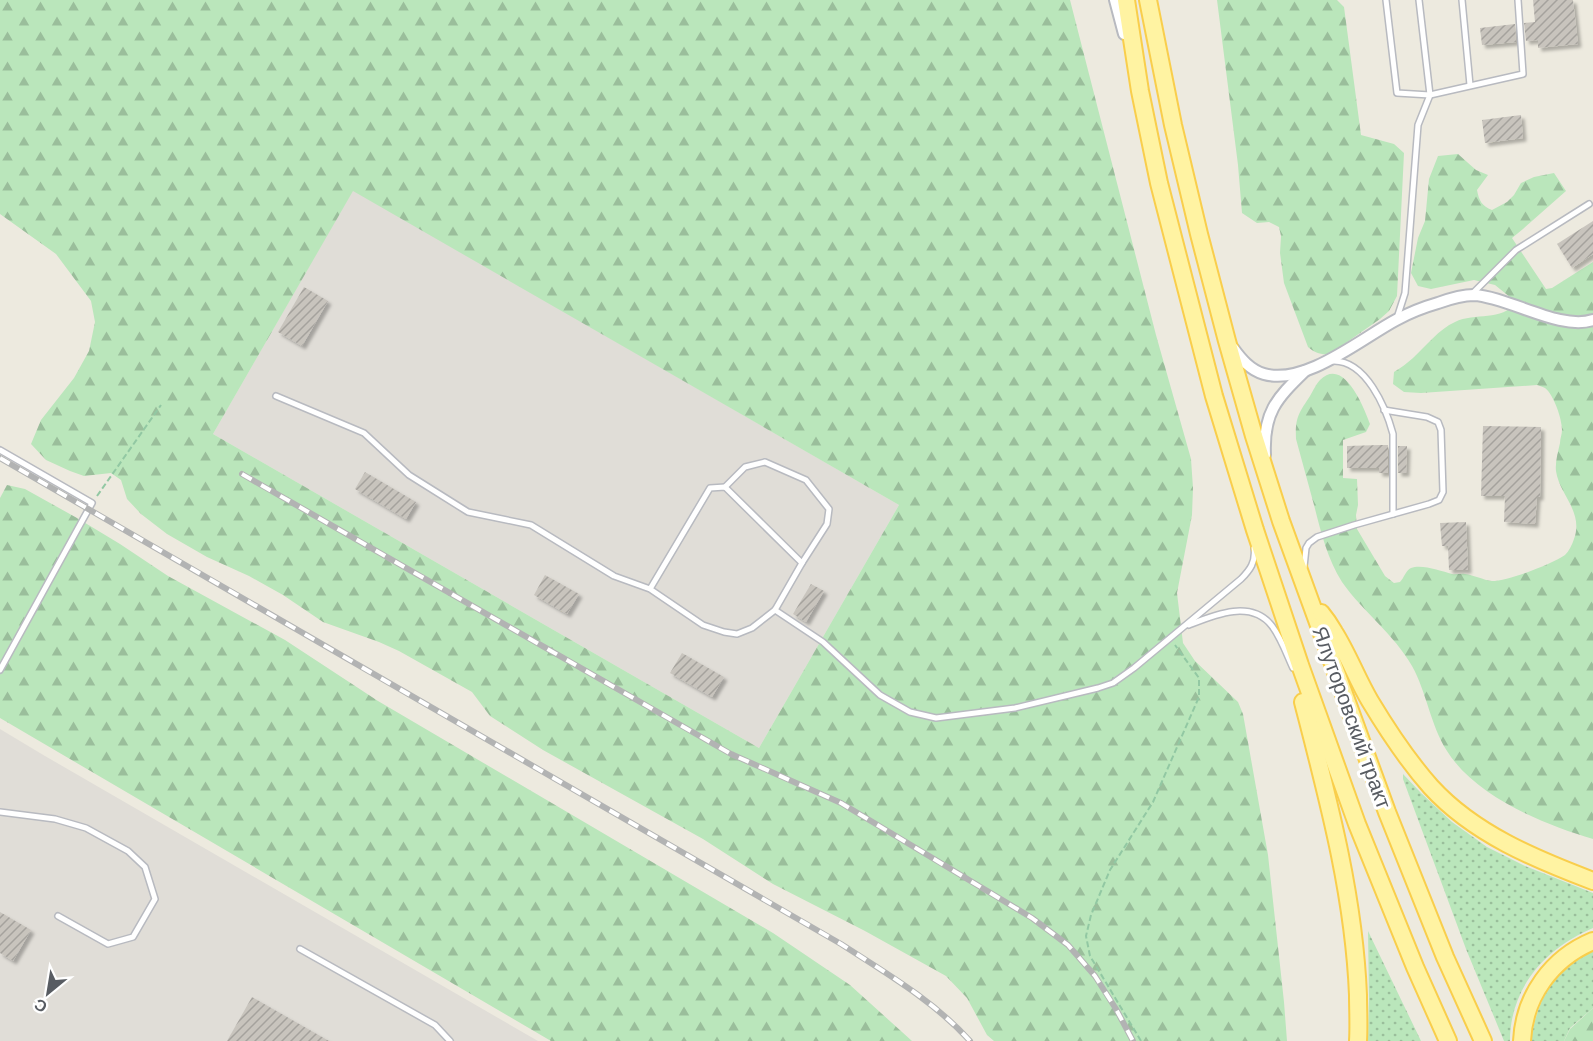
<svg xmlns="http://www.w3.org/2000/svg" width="1593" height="1041" font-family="Barlow,sans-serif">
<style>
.industrial{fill:#e0ddd7}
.grass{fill:url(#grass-dots)}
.forest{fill:url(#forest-firs);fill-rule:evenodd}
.building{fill:url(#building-hatch);filter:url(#shadow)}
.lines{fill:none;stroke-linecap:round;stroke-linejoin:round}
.service-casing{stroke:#b8bac0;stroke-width:8}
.minor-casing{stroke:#b8bac0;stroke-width:14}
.primary-casing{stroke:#f9ce4c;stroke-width:20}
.path{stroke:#92c8a3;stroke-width:2;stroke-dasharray:6 3;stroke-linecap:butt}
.service{stroke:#fff;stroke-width:5}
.minor{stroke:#fff;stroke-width:10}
.primary{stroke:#fff3a2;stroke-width:16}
.rail-casing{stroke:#b2b3b3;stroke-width:6}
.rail{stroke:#fff;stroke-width:4;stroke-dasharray:11;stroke-linecap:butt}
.labels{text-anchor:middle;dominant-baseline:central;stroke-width:6;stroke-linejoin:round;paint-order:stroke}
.street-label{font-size:21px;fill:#585c62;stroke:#fff}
</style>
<defs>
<pattern id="grass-dots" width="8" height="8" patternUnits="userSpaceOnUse" patternTransform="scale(1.5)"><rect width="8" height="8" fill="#bae6bb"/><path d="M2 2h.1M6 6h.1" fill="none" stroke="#9abe9b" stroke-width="1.8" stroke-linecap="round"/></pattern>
<pattern id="forest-firs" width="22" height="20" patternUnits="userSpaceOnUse" patternTransform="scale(1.5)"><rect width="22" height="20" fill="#bae6bb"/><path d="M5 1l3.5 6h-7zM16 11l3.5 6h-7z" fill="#9abe9b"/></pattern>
<pattern id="building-hatch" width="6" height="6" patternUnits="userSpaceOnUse" patternTransform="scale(1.5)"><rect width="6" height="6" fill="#c8c4bd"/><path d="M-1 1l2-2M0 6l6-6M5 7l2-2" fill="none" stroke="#a5a29d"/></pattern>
<filter id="shadow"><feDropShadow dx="3.5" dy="3.5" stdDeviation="1.5" flood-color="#0004"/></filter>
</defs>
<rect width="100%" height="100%" fill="#edeadf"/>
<g class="industrial">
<path d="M353,190l546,315 -140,243 -546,-314z"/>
<path d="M0,729l45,27 493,285h-538z"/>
</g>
<g class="grass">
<path d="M1403,774l18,19 31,29 35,25 38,19 68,27v35c-47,20 -83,59 -83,113h-6l-38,-92 -63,-170z"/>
<path d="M1368,931l53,110h-53l1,-42z"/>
<path d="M1593,951v57l-23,20 -6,13h-33c6,-43 23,-70 62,-90z"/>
</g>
<g class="forest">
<path d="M0,0h1070l86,335 35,124 2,29 -1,27 -15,78 6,50 12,18 43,41 5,12 25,141 16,147 3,39h-293l-7,-6 -20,-37 -21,-22 -81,-45 -92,-47 -70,-45 -160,-89 -53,-34 -18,-24 -73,-41 -20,-9 -56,-20 -40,-27 -34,-19 -42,-19 -40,-23 -26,-20 -14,-15 -6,-19 -10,-7 -27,3 -14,-5 -24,-11 -15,-16 10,-24 33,-42 15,-27 6,-29 -4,-21 -35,-47 -56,-40zM353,191l546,314 -140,243 -546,-314z"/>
<path d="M1217,0h120l7,7 17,128 33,9 10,9 -7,143 -8,15 -9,8 -50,35c-9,1 -15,-1 -22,-7l-24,-64 -4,-30 1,-17 -2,-9 -10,-5 -12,1 -15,-10 -4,-48z"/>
<path d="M1458,154l18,16 12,5 -11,15c2,11 5,16 15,20l15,-8 7,-7 7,-12 13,-6 20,-4 12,18 -43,38 -11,9 34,51 6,-1 41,-26v577c-50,-15 -117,-42 -146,-88 -17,-27 -20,-58 -35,-85 -18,-32 -49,-54 -70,-84 -15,-24 -21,-50 -28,-77 -6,-22 -12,-44 -18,-66 -1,-22 3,-26 14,-43 3,-5 6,-12 10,-16 24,-24 44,28 50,44l-4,8 -23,8v38l14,1 1,26 -2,10 1,14 28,47 9,7 6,-1c4,-4 6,-12 11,-14 11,-4 30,3 41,6 4,1 9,-1 13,0 9,1 18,6 27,7 16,0 60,-17 73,-26 4,-4 7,-10 9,-16 10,-27 -15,-45 -18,-68 -1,-9 2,-19 4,-28 0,-4 2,-9 2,-13 0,-11 -8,-35 -17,-42 -2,-1 -5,-2 -8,-3l-116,8 -17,-1 -11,-8 1,-12c7,-4 13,-9 19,-14 13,-12 26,-29 42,-36 20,-10 47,0 61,-20l-21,-17 -21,-5 -43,9 -13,-3 -7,-13 7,-35 7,-17 4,-42 9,-23z"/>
<path d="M7,485l18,4 52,29 43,26 48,32 117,64 93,61 395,232 77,52 62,56h-361l-551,-323v-220z"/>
<path d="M1593,1008v33h-29l6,-12z"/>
</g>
<g class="building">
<path d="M1533,0h40l5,44 -40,4v-8l-12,1 -2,-18 11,-1z"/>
<path d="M1515,24l1,18 -34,3 -2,-17z"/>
<path d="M1521,115l2,23 -38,5 -3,-23z"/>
<path d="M1593,221v33l-21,14 -15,-24z"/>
<path d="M304,287l24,14 -26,45 -24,-14z"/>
<path d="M1483,426l58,1 -1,70h-3l-2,27 -31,-2 1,-26h-24z"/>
<path d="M1380,445h8v28h-9v-5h-32v-22z"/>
<path d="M1398,446h9l-1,27h-8z"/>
<path d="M365,472l51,30 -10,17 -51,-30z"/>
<path d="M1466,522l2,48h-19l-1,-24h-6l-2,-23z"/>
<path d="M545,575l34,19 -12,20 -33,-19z"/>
<path d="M811,584l13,7 -18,31 -13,-8z"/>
<path d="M682,653l42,24 -12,20 -42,-24z"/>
<path d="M0,912l31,18 -18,31 -13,-8z"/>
<path d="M252,997l77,44h-102z"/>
</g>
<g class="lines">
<defs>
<g id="service">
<path d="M1386,0l11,93 33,2 93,-21 -5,-74"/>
<path d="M1462,0l8,85"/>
<path d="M1472,294l44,-44 73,-46"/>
<path d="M1397,318l8,-25 13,-168 12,-30 -11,-95"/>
<path d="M1333,361c33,-1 53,47 60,73v80"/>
<path d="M276,396l88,37 45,42 59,37 63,13 83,51 36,13 53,36 21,7 13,2 15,-6 23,-18 27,-47 -77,-76 -15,1 -60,101"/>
<path d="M0,450l92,53 -92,167"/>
<path d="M725,487l20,-20 20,-5 41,18 23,29 -2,15 -25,39"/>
<path d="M1304,567l2,-19 3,-5 8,-6 37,-12 75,-21 10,-4 4,-8 -2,-62 -3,-8 -11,-5 -43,-7"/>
<path d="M775,610l48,32 57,53 30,17 26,6 79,-10 83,-20 15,-5 21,-15 107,-89c9,-9 15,-17 13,-31"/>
<path d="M1189,625c25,-10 62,-26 83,1 9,12 15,29 21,42"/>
<path d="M0,812l55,7 31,9 42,23 17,16 10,32 -22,38 -25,7 -50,-28"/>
<path d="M300,949l135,76 15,16"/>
</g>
<g id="minor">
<path d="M1115,0l9,34"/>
<path d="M1233,348c8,11 17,22 31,26 41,12 98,-36 132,-54 13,-7 28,-13 42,-17 11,-4 24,-8 36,-8 35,2 86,36 119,25"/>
<path d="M1265,455c-2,-42 11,-56 40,-84"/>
</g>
<g id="primary">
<path d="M1126,0l14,91 19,92 55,213 41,134 45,135 57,159 58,143 33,74"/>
<path d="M1148,0l25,125 26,109 28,107 27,95 27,85 106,291 58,145 38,84"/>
<path d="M1321,613c5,6 9,12 13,19 14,22 23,47 36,69 18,30 38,60 61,86 43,47 104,72 162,94"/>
<path d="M1303,702c25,97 51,193 55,293 0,15 1,31 0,46"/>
<path d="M1522,1041c2,-45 30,-83 71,-100"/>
</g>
</defs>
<use href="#service" class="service-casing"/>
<use href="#minor" class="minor-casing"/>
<use href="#primary" class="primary-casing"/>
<g class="path">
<path d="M97,496l64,-91"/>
<path d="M1141,1041l-51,-85 -4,-20 5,-21 19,-45 43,-68 46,-105v-19l-24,-33"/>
</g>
<use href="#service" class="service"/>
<use href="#minor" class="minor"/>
<use href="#primary" class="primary"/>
<defs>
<g id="rail">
<path d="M0,458l841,486c45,29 93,57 129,97"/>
<path d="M242,474l489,280 110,49 191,115 36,27 27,31 21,33 17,32"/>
</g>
</defs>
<use href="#rail" class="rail-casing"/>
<use href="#rail" class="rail"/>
</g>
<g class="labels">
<g class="street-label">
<text transform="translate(1353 717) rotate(70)">Ялуторовский тракт</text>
</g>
</g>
<g transform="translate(48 993) rotate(210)" stroke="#ffffff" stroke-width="4.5" paint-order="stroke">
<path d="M0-4.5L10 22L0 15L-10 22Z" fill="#585c62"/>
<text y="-9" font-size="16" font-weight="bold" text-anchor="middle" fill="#585c62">С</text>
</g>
</svg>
